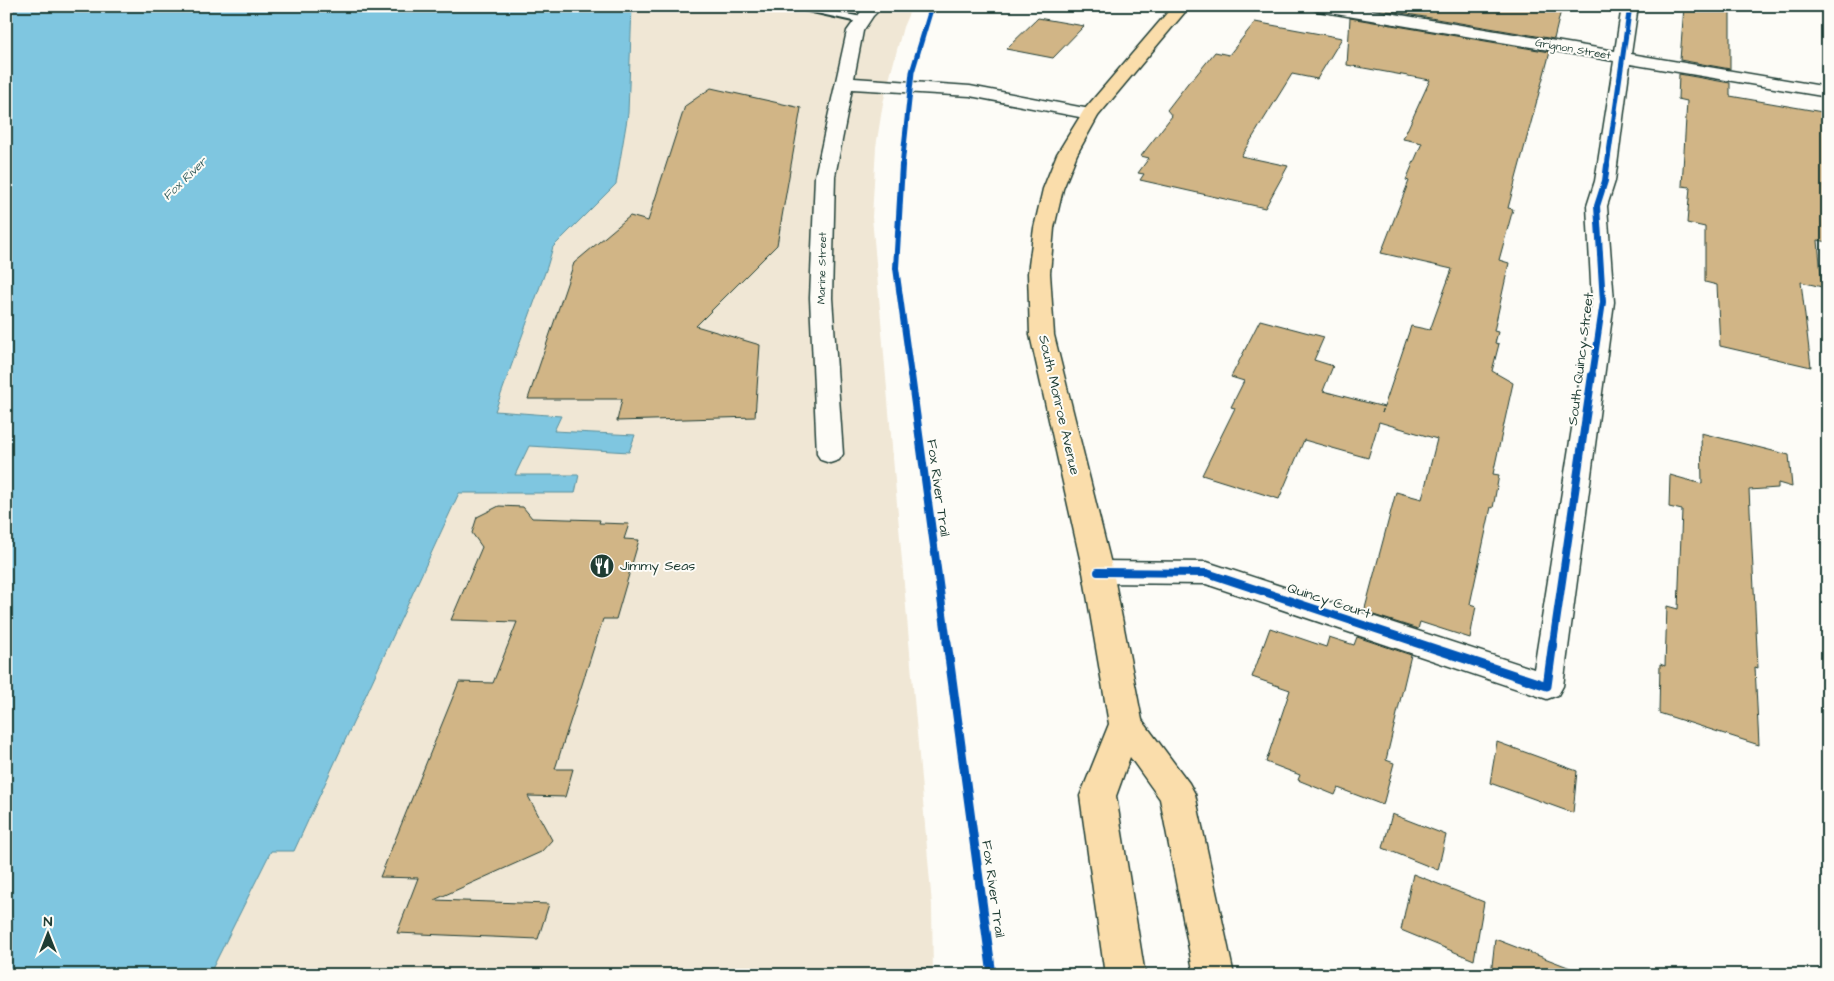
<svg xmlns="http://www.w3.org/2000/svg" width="1834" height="981" font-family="'Architects Daughter',sans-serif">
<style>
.built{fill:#f0e7d5}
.water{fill:#7fc6e0;stroke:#598f9b}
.building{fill:#d1b586;stroke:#1f3d34}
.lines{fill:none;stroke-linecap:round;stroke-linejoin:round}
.lane-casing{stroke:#1f3d34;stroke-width:4}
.street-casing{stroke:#1f3d34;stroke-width:3}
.primary-casing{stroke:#1f3d34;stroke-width:3}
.path-far3{stroke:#1f3d34;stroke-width:2;stroke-dasharray:3 2.5;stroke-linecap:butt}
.path-far2{stroke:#1f3d34;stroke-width:2.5;stroke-dasharray:4 3;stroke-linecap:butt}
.path-far1{stroke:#1f3d34;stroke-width:3;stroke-dasharray:5 4;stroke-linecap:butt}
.path{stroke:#1f3d34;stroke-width:4;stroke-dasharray:6 5;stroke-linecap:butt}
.lane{fill:#fdfcf7;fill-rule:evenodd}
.street{fill:#fdfcf7;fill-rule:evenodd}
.primary{fill:#faddab;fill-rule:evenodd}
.cycleway-far3-casing{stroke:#fdfcf7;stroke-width:7}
.cycleway-far2-casing{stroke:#fdfcf7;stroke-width:9}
.cycleway-far1-casing{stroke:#fdfcf7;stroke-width:11}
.cycleway-casing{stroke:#fdfcf7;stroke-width:12}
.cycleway-far3{stroke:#0057b8;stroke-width:5}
.cycleway-far2{stroke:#0057b8;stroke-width:6}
.cycleway-far1{stroke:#0057b8;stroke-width:8}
.cycleway{stroke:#0057b8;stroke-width:9}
.labels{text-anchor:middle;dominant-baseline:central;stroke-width:4;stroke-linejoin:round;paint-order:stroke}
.far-street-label{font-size:11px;fill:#1f3d34;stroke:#fdfcf7}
.far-water-label{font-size:12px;font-style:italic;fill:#375f5f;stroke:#fdfcf7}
.street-label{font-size:14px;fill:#1f3d34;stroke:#fdfcf7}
.poi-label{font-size:14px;fill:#1f3d34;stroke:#fdfcf7;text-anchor:start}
</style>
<rect width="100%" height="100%" fill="#fdfcf7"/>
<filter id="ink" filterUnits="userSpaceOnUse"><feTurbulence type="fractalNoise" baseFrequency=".02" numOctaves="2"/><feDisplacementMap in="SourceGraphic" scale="10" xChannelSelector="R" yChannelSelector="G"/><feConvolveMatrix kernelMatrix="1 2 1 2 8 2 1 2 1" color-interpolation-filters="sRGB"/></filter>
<g filter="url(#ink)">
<path class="built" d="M632,6h280l-9,21 -20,76 -7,44 -4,70 60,688 1,70h-724l63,-125 22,1 165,-359 116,1 3,-18h-63l14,-29 105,-11 -81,-4 8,-15 -67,-4 53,-145 6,-20 63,-63 12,-71z"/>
<path class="water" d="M21,6h611l-4,107 -12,71 -63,63 -6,20 -52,144 66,5 -7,15 81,4 -6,17 -100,-6 -14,29h64l-4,18h-116l-165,358h-23l-62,124h-203v-959z"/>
<g class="building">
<path d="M1360,6h202l-8,33z"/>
<path d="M1684,6h46v63l-50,-9z"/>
<path d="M1038,18l46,8 -31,32 -47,-9z"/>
<path d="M1350,18l200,34 -42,156 5,1 -14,51 10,3 -15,68 4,1 -3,11 4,1 -7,27 21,12 -20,91 6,1 -6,33 -2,-1 -21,97 6,2 -6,32 -50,-16 -2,7 -54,-17 32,-120 26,7 15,-60 -58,-17 -11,36 -64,-18 -25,59 -77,-24 33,-67 -4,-1 13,-26 -13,-4 29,-57 64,17 -10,23 19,6 -10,25 61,16 -2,6 29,-87 19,4 22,-61 -71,-16 28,-72 -3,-1 16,-37 -19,-4 27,-59 -83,-15z"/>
<path d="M1255,22l87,16 -25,41 -25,-5 -51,82 47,10 -23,42 -125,-28 4,-6 -6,-1 11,-15 -8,-2 31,-40 -5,-6 24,-31h2l22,-27 14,3z"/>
<path d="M1679,74l51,9v13l98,17v129l-10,-2 4,47 -21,-5 10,85 -91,-21 -3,-61 -12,-3v-55l-18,-4 3,-36 -8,-1 5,-85 -9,-2z"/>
<path d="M711,88l90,20 -24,137 -81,81 64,19 -5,72 -138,4 5,-22h-94l46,-136 56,-47 18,5 37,-115z"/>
<path d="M1701,433l88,22 3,32 -14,-4v5l-29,2 9,178 -3,-1 4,78 -100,-32 1,-49 5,2 2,-60 11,3 4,-99 -13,-3 1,-32 32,9z"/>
<path d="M499,506l24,1 9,11 68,2 -1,3 30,1 -5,15 15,1 -23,79h-13l-48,150h18l-8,28 -37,-1 24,44 -11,12 -107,48 115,4 -11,35 -141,-6 21,-55 -38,-1 79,-195 34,1 24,-61 -66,-2 31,-73 -10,-14 5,-16z"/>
<path d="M1270,628l56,19 3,-10 25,8 3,-8 54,18 -25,105 8,3 -11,42 -45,-17 -3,7 -37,-15 2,-5 -34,-13 24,-72 -38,-13z"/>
<path d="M1497,742l80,29 -4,42 -83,-30z"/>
<path d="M1392,814l54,21 -8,35 -55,-22z"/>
<path d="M1413,874l71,28 -10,58 -73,-30z"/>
<path d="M1495,939l86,33 -1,3h-89z"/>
</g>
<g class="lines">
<defs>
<path id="lane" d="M785,6h19l58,11 4,3 -4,3z"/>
<g id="street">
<path d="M865,6h18l-10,10 -10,15 -9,47 116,8 120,23 6,1 3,4 -3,4 -6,1 -120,-23 -118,-7 -17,87 -3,122 11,156 -4,6 -9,3 -9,-3 -4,-6 -7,-156 5,-122 32,-145z"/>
<path d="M1310,6h37l268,45 7,-45h16l-7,48 197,33v10l-198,-33 -15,117 -8,25 7,96 -51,384 -5,9 -11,4 -341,-115 -108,-1 -10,-3 -5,-8 5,-8 10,-3 109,1 327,107 58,-367 -5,-96 8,-25 19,-120 -296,-50 -5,-2z"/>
</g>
<path id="primary" d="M1173,6h17l-92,110 -21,38 -14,35 -9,39 -4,45 4,62 59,237 29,148 47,63 6,11 39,181h-40l-34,-176 -30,-42 -14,39 29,179h-40l-25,-179 29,-72 -26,-152 -53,-237 -2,-62 6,-45 9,-39 14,-35 27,-44z"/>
</defs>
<use href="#lane" class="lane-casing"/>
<use href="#street" class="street-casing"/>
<use href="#primary" class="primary-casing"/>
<g class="path-far3">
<path d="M915,63l17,-57"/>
<path d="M902,166l6,-55"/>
</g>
<path class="path-far2" d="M902,165l-6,103 15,108"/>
<path class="path-far1" d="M911,375l36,268"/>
<path class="path" d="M947,642l45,333"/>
<use href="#lane" class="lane"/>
<use href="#street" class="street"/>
<use href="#primary" class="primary"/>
<defs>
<g id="cycleway-far3">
<path d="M902,166l10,-94 20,-66"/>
<path d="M1607,166l23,-160"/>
</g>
<g id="cycleway-far2">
<path d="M902,165l-6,103 15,108"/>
<path d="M1592,376l11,-74 -6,-96 8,-25 2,-16"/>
</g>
<g id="cycleway-far1">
<path d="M911,375l36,268"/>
<path d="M1098,572l109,1 211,70"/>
<path d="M1553,643l39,-268"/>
</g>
<g id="cycleway">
<path d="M947,642l45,333"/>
<path d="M1414,642l133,44 6,-44"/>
</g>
</defs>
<use href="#cycleway-far3" class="cycleway-far3-casing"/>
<use href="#cycleway-far2" class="cycleway-far2-casing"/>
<use href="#cycleway-far1" class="cycleway-far1-casing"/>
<use href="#cycleway" class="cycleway-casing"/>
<use href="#cycleway-far3" class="cycleway-far3"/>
<use href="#cycleway-far2" class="cycleway-far2"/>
<use href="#cycleway-far1" class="cycleway-far1"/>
<use href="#cycleway" class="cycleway"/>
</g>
</g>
<defs>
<symbol id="restaurant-disc" viewBox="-11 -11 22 22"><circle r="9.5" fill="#1f3d34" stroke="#fdfcf7"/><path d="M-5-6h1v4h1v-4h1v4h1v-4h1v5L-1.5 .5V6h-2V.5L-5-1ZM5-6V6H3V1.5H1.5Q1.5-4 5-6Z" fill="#fff"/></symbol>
</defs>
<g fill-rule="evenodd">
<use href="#restaurant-disc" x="588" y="552" width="28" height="28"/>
</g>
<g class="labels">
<g class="far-street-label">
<text transform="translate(1573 49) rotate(10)">Grignon Street</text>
<text transform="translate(822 268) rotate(-89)">Marine Street</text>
</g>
<g class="far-water-label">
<text transform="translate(185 179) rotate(-44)">Fox River</text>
</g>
<g class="street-label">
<text transform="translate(1581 359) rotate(-83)">South Quincy Street</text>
<text transform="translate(1059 405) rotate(77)">South Monroe Avenue</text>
<text transform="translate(938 488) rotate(82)">Fox River Trail</text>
<text transform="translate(1329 601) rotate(18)">Quincy Court</text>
<text transform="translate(993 889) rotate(82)">Fox River Trail</text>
</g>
<g class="poi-label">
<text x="620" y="566">Jimmy Seas</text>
</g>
</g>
<rect width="1834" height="981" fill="none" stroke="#fdfcf7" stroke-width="25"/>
<rect x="12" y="12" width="1809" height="956" fill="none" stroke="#1f3d34" stroke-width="2" filter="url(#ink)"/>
<g transform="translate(48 934)" stroke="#fdfcf7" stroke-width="4" paint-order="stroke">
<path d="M0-4L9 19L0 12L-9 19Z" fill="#1f3d34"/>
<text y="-8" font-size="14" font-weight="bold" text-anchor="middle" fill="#1f3d34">N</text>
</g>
</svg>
